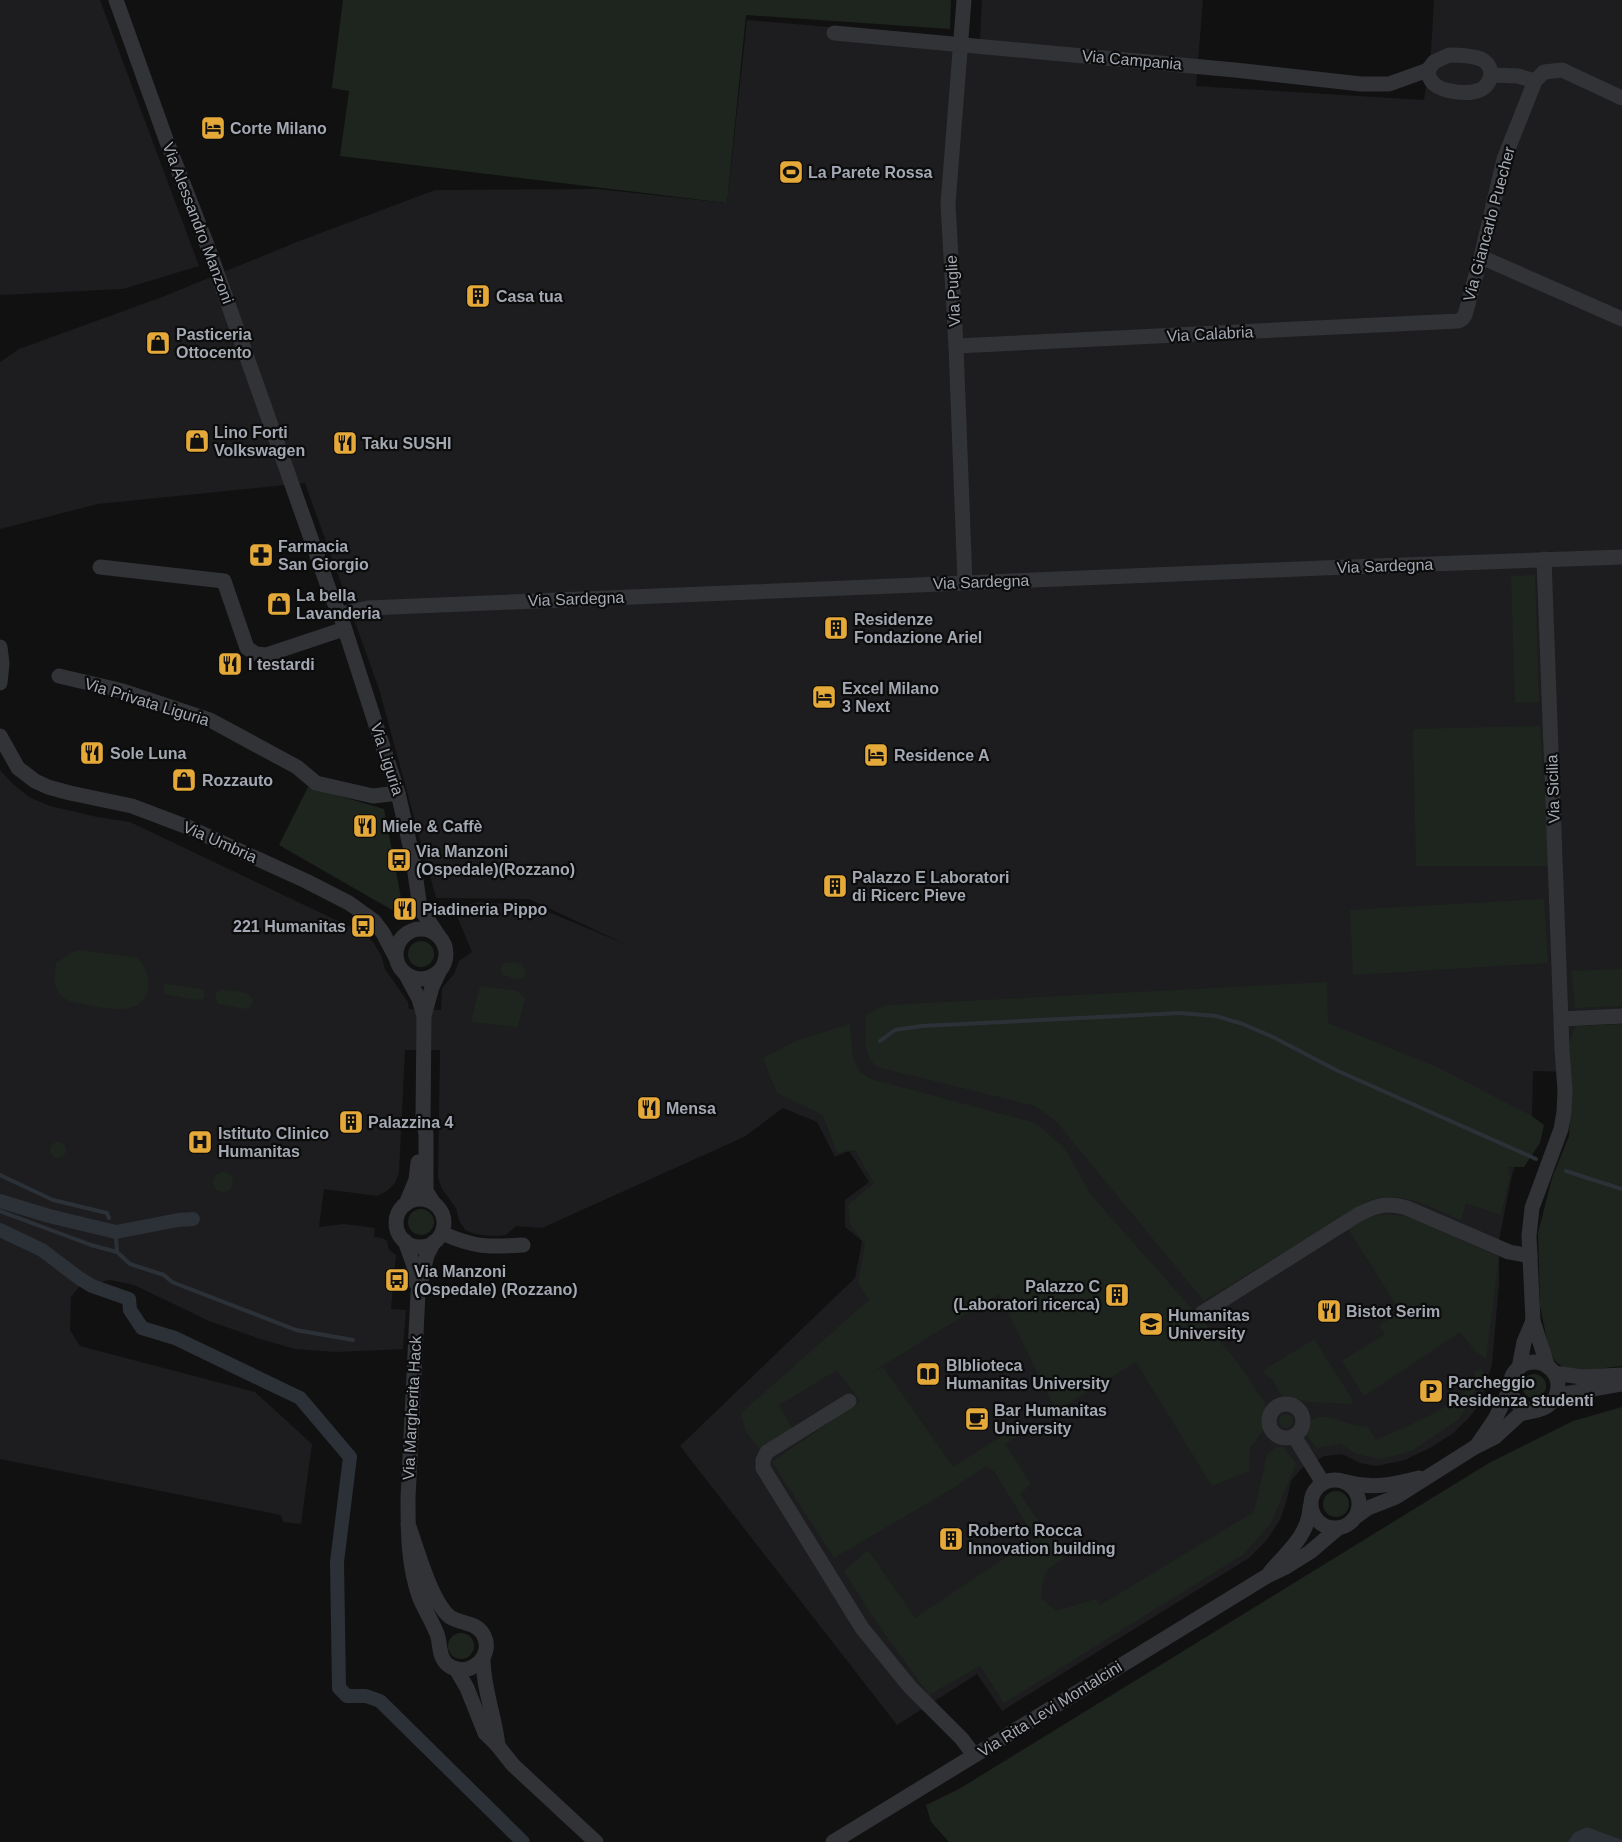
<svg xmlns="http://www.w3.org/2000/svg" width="1622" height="1842" font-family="Arial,sans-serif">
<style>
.built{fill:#1d1d1f}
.green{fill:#1e251e}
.water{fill:#2b3137}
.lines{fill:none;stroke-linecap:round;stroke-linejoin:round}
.stream{stroke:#2b3137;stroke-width:4}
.canal{stroke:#2b3137;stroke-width:14}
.minor{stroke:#323337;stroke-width:15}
.labels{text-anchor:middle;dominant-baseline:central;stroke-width:4.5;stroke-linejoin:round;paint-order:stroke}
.street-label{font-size:16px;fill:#a3a8b2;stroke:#0c0c0d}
.poi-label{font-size:16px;font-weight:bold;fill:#a3a8b2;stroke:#0c0c0d;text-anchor:start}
</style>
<rect width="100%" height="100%" fill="#111112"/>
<g class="built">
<path d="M0,0h100l99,266 -76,23 -123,6z"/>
<path d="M982,0h221l-7,86 228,14 7,-49 3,-51h188v1024l-47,2 -5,46 -37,-1 -1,45 -20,59 -13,65v44l-7,80 -11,39 -13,16 -16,15 -22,14 -25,12 -29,6 -16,-3 -18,-9 -17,2 -14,7 -9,5 -11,13 -4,18 -7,21 -13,20 -18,18 -247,153 -25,-37 -80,51 -217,-279 175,-168 7,-37 -17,-14v-27l24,-18 -20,-31 -14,6 -18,-35 -34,-14 -39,29 -202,91 -26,-2 -10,9 -13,1 -18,-2 -10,-4 -6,-10 -3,-12 -14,-19 -4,-11 2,-128h-35l-6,123 -4,10 -8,8 -10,5 -53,-7 -5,38 25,-3 31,4 -1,9 8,1 5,3 2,9 7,5 -5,54 15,1 -3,39 -67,3 -41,-3 -35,-10 -51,-18 -75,-36 -24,-5 -31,7 -8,10 -1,33 10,16 175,46 57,52 -11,80 -18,-2 -2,-7 -281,-56v-689l13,14 16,13 21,9 47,11 33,5 235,112 8,8 8,13 4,14 23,33 1,7 32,1 1,-22 12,-14 5,-13 13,-9 -18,-43 24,-7 56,4 91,38 -96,-45 -93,-1 -57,-209 -74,-206 -207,21 -98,25v-167l19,-13 143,-52 140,-57 133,-50 162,-1 130,14 20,-183 233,20z"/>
</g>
<g class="green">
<path d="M343,0h608l-1,29 -204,-14 -19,188 -387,-47 9,-65 -17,-3v-1z"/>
<path d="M1535,575l4,127 -24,1 -4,-127z"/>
<path d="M1540,726l10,140h-134l-3,-137z"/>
<path d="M308,787l76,22 18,94 -10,7 -113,-65z"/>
<path d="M1544,899l4,64 -195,12 -3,-65z"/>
<circle cx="421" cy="954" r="13"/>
<path d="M81,950l56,8c9,10 13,17 11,31 -6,33 -57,16 -79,12 -17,-9 -15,-20 -13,-38l17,-11z"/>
<path d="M514,962l8,2 4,8 -2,5 -6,2 -16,-4 -1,-7 3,-5z"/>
<path d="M1622,969v37l-47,2 -3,-37z"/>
<path d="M1327,982l1,41 111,45 93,48 12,9 -4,18 -16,24h-16l2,10 -9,38 -35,-12 -5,17c-25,-10 -56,-28 -83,-22 -6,1 -12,4 -18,7l-156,96 -149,-181 -20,-14 -158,-39c-15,-13 -11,-32 -11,-51l10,-7 11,-4z"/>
<path d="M167,984l34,5 3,1 1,6 -2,3 -5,1 -29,-5 -5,-2v-8z"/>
<path d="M480,986l37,5 8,7 -7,29 -47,-5z"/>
<path d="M222,989l25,4 6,7c-1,5 -2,7 -7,9l-28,-5 -2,-5v-6z"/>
<path d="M850,1024l3,34 7,14 11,7 165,44 29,26 26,46 117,132 30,36 27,40 1,24 -16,21 -1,23 -37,15 -76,-124 -80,49 -57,-117 -127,78 11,-5 70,100 60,-38 4,8 -12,7 26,40 -11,10 44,65c-21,10 -21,18 -23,39l15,13 40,-12 4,6 2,-1 152,-92 13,-57 8,-7 8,-2 13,18 -25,59 -27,31 -240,149 -24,-37 -51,29 -56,-78 -29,-46 24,-21 47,68 120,-80 -41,-67 -9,-4 -35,23 -116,68 -62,-96 88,-61 -23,-31 -58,35 14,25 -34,19 -13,-17 -5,-19 128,-113 -11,-17 7,-39 -15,-20 -2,-19 26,-22 -19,-33 -18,3 -14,-38 -46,-22 -14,-35 35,-18z"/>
<path d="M1622,1024v342l-43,5 -12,-1 -11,-8 -7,-12 -9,-44 -2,-73 14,-55 17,-42 2,-37 -3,-52 7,-21z"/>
<circle cx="58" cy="1150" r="8"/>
<circle cx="223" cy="1182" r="10"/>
<circle cx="421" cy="1222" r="13"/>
<path d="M1383,1214l25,2 91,41 -13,101 -10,-6 -16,-20 -96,64 -22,-35 43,-27 -6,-9 22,-13 -53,-83 16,-10z"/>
<path d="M1314,1339l39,61 -2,4 -41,-2 -28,-6 -5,-7 -4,-9 -10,-8 4,-4z"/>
<path d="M1481,1369l3,4 -15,30 -10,16 -47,32 -31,8 -25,-5 -15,-10 -24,4 -12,-14 2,-11c20,-16 38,5 60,3l9,14c29,-13 85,-34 100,-62l-3,-7z"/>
<circle cx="1534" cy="1386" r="12"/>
<path d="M1622,1407v435h-673l-18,-20 -5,-17 33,-16 530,-326 84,-42z"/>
<circle cx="1286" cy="1421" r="7"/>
<circle cx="1336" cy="1504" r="13"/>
<circle cx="461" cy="1646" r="13"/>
</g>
<path class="water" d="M1587,1827l35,13v2h-54l6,-9z"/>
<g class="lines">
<g class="stream">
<path d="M880,1041l15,-11 26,-4 259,-13 36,3 27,8 30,13 65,34 198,88"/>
<path d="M1566,1171l56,18"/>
<path d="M0,1175l53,25 54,13 2,5"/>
<path d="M0,1211l91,34 26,7 13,12 34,11 8,7 124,48 57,10"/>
<path d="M116,1238l1,14"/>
</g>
<g class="canal">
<path d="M0,1201l49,15 67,16 62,-12 15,-1"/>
<path d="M0,1230l42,20 37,28 13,8 37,13 1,11 12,18 33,10 125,60 50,59 -13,105 2,126 8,8h19l14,5 143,141"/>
</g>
<g class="minor">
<path d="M116,0l51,142 42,108 123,348 8,16 58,179 15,66 7,49 18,27"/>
<path d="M964,0l-16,204 8,142 9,237"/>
<path d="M834,33l401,37 126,14h28l39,-14"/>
<path d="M1449,55c10,0 22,0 32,4 14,7 12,24 -1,31 -12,5 -37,2 -46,-6 -4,-4 -6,-9 -6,-14l6,-8z"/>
<path d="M1491,75l27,1 17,5"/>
<path d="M1481,257l141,62"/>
<path d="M956,346l502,-25 4,-2 3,-4 16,-58 23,-98 31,-78 9,-9 18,-2 60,28"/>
<path d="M1544,559l18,490 3,42 -1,21 -3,17 -29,79 -3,28 4,85 15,46"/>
<path d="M100,567l124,14 23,67 9,6 10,1 78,-26"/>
<path d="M340,614l28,-6 119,-5 835,-35 300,-11"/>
<path d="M0,647l2,16 -2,20"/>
<path d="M59,676l64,15 87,29 87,47 19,16 57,13 25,-3"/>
<path d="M0,736l18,32 17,13 13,6 22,6 62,13 58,22 116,53 43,22 25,18 9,12 13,25"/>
<circle cx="421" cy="954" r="25"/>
<path d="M405,973l14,26 5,17"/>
<path d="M1562,1019l60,-3"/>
<circle cx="420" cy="1223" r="24"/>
<path d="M433,1202l-7,-11v-57l-3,-15 1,-103 8,-29 7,-15"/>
<path d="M406,1204l10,-24 2,-18"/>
<path d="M442,1233c33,15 47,14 81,12"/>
<path d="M405,1241l9,25 2,17"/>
<path d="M1202,1313l157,-99c19,-9 28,-12 48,-6l102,44 21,4"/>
<circle cx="1534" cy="1386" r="24"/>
<path d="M1519,1368l5,-26 9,-21"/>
<path d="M1554,1373l28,4 40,-2"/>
<path d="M849,1401l-82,51 -4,8v8l99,160 48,59 52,52 12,16"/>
<path d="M1552,1402l13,-8 57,-10"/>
<circle cx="1286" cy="1421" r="17"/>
<path d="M1294,1436l29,47"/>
<path d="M1478,1444l17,-25 15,-30"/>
<circle cx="1335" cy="1504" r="24"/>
<path d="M1346,1482c26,7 46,3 73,-4"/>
<path d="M1357,1516l11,-8 28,-11 79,-50 20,-10 25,-23 18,-4"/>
<path d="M408,1524c9,24 23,78 42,93 11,7 26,5 33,17 13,22 -15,46 -35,31 -10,-8 -7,-20 -11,-31 -5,-13 -13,-25 -18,-38 -11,-32 -11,-65 -11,-98l10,-205 9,-38 7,-13"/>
<path d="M1270,1572c17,-20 39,-37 40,-65"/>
<path d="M483,1658c0,31 12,58 15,88"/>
<path d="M456,1669l11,19 18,45 13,13 15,19 83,77"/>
<path d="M833,1842l434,-266 19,-9 24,-15 27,-23"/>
</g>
</g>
<defs>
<symbol id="hotel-square" viewBox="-11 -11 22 22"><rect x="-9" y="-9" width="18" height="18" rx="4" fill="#e4a938" stroke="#0c0c0d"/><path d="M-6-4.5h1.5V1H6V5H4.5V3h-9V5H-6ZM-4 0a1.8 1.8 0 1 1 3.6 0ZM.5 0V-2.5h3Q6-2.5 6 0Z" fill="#111"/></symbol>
<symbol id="stadium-square" viewBox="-11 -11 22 22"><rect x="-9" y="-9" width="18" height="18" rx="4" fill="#e4a938" stroke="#0c0c0d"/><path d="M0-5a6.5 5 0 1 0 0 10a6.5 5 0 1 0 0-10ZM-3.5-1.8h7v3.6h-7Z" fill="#111"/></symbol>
<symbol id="building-square" viewBox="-11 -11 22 22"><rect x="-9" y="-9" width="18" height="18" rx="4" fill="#e4a938" stroke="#0c0c0d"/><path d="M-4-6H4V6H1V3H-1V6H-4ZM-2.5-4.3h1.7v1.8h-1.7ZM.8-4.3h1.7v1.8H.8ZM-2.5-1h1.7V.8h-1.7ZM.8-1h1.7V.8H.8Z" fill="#111"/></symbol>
<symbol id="shop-square" viewBox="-11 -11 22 22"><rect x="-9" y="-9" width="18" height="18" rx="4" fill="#e4a938" stroke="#0c0c0d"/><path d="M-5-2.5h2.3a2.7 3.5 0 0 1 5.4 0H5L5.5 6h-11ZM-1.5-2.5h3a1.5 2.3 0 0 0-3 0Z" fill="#111"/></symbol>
<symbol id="restaurant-square" viewBox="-11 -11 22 22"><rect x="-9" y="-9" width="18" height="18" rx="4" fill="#e4a938" stroke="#0c0c0d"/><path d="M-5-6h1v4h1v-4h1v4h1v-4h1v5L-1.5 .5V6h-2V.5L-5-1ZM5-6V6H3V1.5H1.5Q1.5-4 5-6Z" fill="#111"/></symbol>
<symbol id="pharmacy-square" viewBox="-11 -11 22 22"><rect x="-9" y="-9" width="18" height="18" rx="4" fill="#e4a938" stroke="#0c0c0d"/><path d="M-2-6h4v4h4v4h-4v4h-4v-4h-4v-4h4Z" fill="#111"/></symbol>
<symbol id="bus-square" viewBox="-11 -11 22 22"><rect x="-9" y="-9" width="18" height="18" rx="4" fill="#e4a938" stroke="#0c0c0d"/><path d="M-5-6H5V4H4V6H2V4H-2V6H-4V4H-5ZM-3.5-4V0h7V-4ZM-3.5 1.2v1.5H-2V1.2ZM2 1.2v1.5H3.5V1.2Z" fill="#111"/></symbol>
<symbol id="hospital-square" viewBox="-11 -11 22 22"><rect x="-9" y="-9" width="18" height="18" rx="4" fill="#e4a938" stroke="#0c0c0d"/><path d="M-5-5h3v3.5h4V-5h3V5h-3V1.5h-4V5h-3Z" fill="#111"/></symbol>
<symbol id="university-square" viewBox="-11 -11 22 22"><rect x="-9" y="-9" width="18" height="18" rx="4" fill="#e4a938" stroke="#0c0c0d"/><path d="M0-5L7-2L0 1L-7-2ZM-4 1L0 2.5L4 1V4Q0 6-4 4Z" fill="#111"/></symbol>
<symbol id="library-square" viewBox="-11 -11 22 22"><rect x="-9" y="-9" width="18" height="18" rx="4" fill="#e4a938" stroke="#0c0c0d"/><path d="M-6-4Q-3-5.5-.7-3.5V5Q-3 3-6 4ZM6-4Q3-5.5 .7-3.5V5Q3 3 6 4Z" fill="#111"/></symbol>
<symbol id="parking-square" viewBox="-11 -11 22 22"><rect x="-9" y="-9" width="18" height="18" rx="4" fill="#e4a938" stroke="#0c0c0d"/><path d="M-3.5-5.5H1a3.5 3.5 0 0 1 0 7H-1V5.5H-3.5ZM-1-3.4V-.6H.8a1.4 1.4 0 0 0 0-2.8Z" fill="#111"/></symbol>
<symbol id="cafe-square" viewBox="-11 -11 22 22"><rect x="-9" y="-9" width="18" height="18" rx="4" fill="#e4a938" stroke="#0c0c0d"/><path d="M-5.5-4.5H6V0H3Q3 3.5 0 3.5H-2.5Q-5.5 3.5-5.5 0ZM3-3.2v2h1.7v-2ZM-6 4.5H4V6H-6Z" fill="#111"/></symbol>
</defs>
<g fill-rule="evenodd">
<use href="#hotel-square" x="199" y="114" width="28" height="28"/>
<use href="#stadium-square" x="777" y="158" width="28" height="28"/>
<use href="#building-square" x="464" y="282" width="28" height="28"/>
<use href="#shop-square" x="144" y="329" width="28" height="28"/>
<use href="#shop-square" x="183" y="427" width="28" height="28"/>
<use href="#restaurant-square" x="331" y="429" width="28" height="28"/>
<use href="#pharmacy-square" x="247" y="541" width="28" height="28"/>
<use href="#shop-square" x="265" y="590" width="28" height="28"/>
<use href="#building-square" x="822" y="614" width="28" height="28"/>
<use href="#restaurant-square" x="216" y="650" width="28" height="28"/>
<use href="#hotel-square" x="810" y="683" width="28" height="28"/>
<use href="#restaurant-square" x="78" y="739" width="28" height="28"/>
<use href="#hotel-square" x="862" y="741" width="28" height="28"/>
<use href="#shop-square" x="170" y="766" width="28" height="28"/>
<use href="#restaurant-square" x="351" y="812" width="28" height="28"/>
<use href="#bus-square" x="385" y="846" width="28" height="28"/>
<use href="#building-square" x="821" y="872" width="28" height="28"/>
<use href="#restaurant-square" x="391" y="895" width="28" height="28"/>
<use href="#bus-square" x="349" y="912" width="28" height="28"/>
<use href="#restaurant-square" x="635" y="1094" width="28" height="28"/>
<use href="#building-square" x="337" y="1108" width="28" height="28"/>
<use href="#hospital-square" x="186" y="1128" width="28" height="28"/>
<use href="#bus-square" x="383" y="1266" width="28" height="28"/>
<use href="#building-square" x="1103" y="1281" width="28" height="28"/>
<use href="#restaurant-square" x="1315" y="1297" width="28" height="28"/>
<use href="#university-square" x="1137" y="1310" width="28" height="28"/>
<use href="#library-square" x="914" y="1360" width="28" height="28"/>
<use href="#parking-square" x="1417" y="1377" width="28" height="28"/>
<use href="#cafe-square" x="963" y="1405" width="28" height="28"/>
<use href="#building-square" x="937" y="1525" width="28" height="28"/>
</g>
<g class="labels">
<g class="street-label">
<text transform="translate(1132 60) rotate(5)">Via Campania</text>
<text transform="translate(198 223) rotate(69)">Via Alessandro Manzoni</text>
<text transform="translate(1489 224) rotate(-75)">Via Giancarlo Puecher</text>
<text transform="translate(953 291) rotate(-93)">Via Puglie</text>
<text transform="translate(1210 334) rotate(-3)">Via Calabria</text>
<text transform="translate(1385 566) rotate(-2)">Via Sardegna</text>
<text transform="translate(981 582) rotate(-2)">Via Sardegna</text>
<text transform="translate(576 599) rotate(-2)">Via Sardegna</text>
<text transform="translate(147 702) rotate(17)">Via Privata Liguria</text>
<text transform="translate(387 759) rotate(72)">Via Liguria</text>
<text transform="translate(1553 789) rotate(-92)">Via Sicilia</text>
<text transform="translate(220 842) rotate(24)">Via Umbria</text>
<text transform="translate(412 1408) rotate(-87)">Via Margherita Hack</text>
<text transform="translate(1050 1709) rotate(-32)">Via Rita Levi Montalcini</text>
</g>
<g class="poi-label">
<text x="230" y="128">Corte Milano</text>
<text x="808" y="172">La Parete Rossa</text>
<text x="496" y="296">Casa tua</text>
<text x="176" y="334">Pasticeria<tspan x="176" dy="18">Ottocento</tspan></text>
<text x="214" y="432">Lino Forti<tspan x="214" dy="18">Volkswagen</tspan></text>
<text x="362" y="443">Taku SUSHI</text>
<text x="278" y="546">Farmacia<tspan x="278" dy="18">San Giorgio</tspan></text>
<text x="296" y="595">La bella<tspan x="296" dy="18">Lavanderia</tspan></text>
<text x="854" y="619">Residenze<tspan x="854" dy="18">Fondazione Ariel</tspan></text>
<text x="248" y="664">I testardi</text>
<text x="842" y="688">Excel Milano<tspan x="842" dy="18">3 Next</tspan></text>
<text x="110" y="753">Sole Luna</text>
<text x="894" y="755">Residence A</text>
<text x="202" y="780">Rozzauto</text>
<text x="382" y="826">Miele &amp; Caffè</text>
<text x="416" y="851">Via Manzoni<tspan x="416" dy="18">(Ospedale)(Rozzano)</tspan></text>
<text x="852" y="877">Palazzo E Laboratori<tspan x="852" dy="18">di Ricerc Pieve</tspan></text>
<text x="422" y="909">Piadineria Pippo</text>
<text x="346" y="926" text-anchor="end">221 Humanitas</text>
<text x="666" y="1108">Mensa</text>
<text x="368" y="1122">Palazzina 4</text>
<text x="218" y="1133">Istituto Clinico<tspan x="218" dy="18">Humanitas</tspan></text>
<text x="414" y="1271">Via Manzoni<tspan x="414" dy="18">(Ospedale) (Rozzano)</tspan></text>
<text x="1100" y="1286" text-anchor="end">Palazzo C<tspan x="1100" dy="18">(Laboratori ricerca)</tspan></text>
<text x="1346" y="1311">Bistot Serim</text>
<text x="1168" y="1315">Humanitas<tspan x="1168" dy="18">University</tspan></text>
<text x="946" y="1365">BIblioteca<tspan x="946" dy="18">Humanitas University</tspan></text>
<text x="1448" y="1382">Parcheggio<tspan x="1448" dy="18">Residenza studenti</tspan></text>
<text x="994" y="1410">Bar Humanitas<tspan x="994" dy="18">University</tspan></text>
<text x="968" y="1530">Roberto Rocca<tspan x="968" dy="18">Innovation building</tspan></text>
</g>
</g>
</svg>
